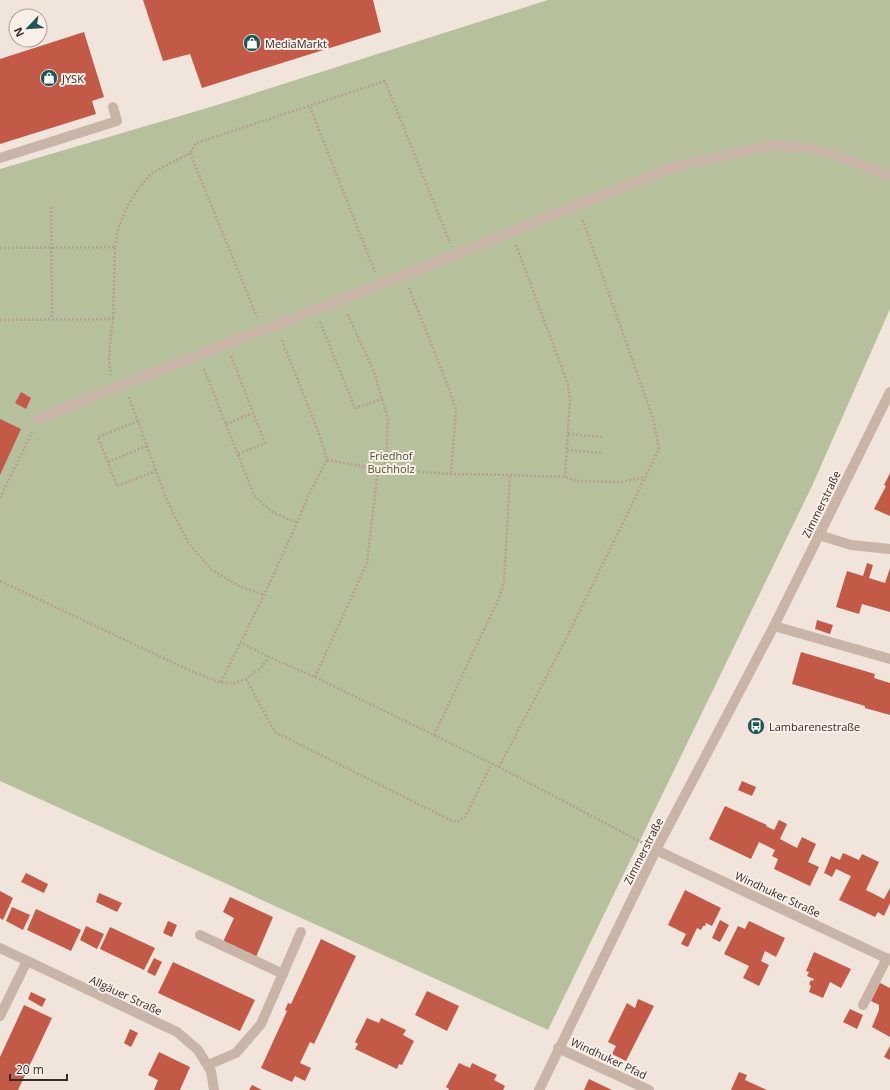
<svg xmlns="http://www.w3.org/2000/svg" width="890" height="1090" font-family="'Open Sans',sans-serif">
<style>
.green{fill:#b7c09c}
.building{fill:#c35a48}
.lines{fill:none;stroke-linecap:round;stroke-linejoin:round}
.path{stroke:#b59e92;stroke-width:2.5;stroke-dasharray:2 2;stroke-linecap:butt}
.lane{stroke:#c9b4a8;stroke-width:10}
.street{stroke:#c9b4a8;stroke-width:10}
.labels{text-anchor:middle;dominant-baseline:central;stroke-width:4;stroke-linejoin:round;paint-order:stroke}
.poi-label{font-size:11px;fill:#362b28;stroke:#f9efe8;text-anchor:start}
.park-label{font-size:11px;fill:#49532c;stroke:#f9efe8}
.street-label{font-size:11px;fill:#362b28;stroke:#f9efe8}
</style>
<rect width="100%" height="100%" fill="#f1e5db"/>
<path class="green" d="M548,0h342v309l-78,177 -264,544 -548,-249v-612l217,-64z"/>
<g class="building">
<path d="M143,0h230l8,32 -179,56 -12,-34 -27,7z"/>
<path d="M84,32l20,65 -12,4 4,13 -96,30v-85z"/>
<path d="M21,392l10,6 -5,11 -11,-6z"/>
<path d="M0,419l21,10 -21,46z"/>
<path d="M890,473v43l-16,-7 12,-23 -2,-1z"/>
<path d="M867,563l6,2 -4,13 16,5 5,-15v44l-28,-8 -3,10 -23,-7 11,-36 16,5z"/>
<path d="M817,620l16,5 -3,9 -15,-5z"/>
<path d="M801,652l74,22 -1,4 16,5v32l-25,-7v-2l-73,-22z"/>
<path d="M742,781l14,6 -4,9 -14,-6z"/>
<path d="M725,806l42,19 -1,1 8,4 5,-10 8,4 -7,15 17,9 5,-11 14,7 -8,18 11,5 -9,19 -36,-17 4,-10 -6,-3 3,-6 -16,-8 -8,17 -42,-20z"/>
<path d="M843,853l16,7 3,-6 17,8 -13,28 18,9 6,-11v15l-6,13 -6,-4 -3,5 -36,-17 12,-24 -15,-7 -4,8 -8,-4 7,-17 9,4z"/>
<path d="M26,873l22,11 -4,9 -23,-11z"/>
<path d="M685,890l36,18 -9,18 -6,-3 -1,3h-2l-2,4 -4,-2 -9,19 -7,-3 5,-10 -18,-9z"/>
<path d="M0,891l13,7 -10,22 -3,-2z"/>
<path d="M99,893l23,10 -5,9 -21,-10z"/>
<path d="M230,897l43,20 -17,40 -33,-15 11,-24 -11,-6z"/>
<path d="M12,907l18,8 -7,15 -17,-9z"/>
<path d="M36,909l45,21 -10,21 -44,-21z"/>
<path d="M720,920l9,5 -9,17 -8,-4z"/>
<path d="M168,921l9,4 -5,12 -9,-4z"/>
<path d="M749,921l36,17 -9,19 -11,-6 -4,10 8,4 -10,21 -16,-8 6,-12 -25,-12 14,-28 7,3z"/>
<path d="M86,926l18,8 -7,15 -17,-9z"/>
<path d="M110,927l45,21 -11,22 -44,-21z"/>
<path d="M321,939l35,17 -42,88 -4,-2 -10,21 11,5 -6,13 -10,-5 -3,6 -31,-14 26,-57 -2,-1 3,-7 3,1z"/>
<path d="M814,952l37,17 -10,19 -11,-6 -7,16 -14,-6 2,-6 -2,-2 2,-4 2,1 1,-2 -7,-3 2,-4 -3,-1z"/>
<path d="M154,958l8,4 -7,14 -8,-4z"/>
<path d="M173,962l82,38 -15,31 -82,-38z"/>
<path d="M880,983l10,5v49l-18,-10 7,-17v-5l-8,-4z"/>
<path d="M427,991l32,15 -12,25 -32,-16z"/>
<path d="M31,992l15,7 -4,8 -14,-8z"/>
<path d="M638,999l16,7 -28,55 -14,-7 4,-8 -8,-4 19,-39 8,5z"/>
<path d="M24,1005l28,13 -34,72h-18v-33z"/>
<path d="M850,1009l13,6 -6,14 -14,-7z"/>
<path d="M367,1018l12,5 2,-5 25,12 -3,5 11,6 -12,24 -3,-1 -2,5 -42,-20 3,-5 -3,-2z"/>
<path d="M130,1029l8,4 -7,14 -7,-4z"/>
<path d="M890,1046v14l-6,-3z"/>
<path d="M159,1052l31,15 -10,23h-26l4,-10 -10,-5z"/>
<path d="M459,1063l11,5 2,-5 25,12 -3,5 11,6 -2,4h-54v-1l-3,-2z"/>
<path d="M739,1072l8,3 -2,5 22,10h-36z"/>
<path d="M589,1079l23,11h-28z"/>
<path d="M252,1085l10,5h-13z"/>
</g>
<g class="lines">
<g class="path">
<path d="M310,107l65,165"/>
<path d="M190,153l67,164"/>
<path d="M51,207l1,112"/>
<path d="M516,245l52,139 2,16 -5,77"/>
<path d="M115,247l3,-18 10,-24 12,-19 12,-13 38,-20 6,-10 189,-62 65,162"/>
<path d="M0,248l115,-1 -2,72"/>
<path d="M409,288l41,103 6,19 -5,64"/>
<path d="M0,320l113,-1c-2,18 -6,38 -2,56"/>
<path d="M320,322l35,86 27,-9"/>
<path d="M231,356l34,87 -27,11"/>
<path d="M204,369l50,126 18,17 25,11"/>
<path d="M129,397l37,101 22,45 24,27 27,16 25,9"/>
<path d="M138,421l-40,16 19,49 39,-15"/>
<path d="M226,424l27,-11"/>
<path d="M568,434l35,3"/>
<path d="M567,450l36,3"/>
<path d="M327,460l51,9 73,5 59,1 55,2 13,4 43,1 23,-5"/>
<path d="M108,462l39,-16"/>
<path d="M0,498l32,-66"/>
<path d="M0,581l191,90 30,12h14l11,-4 14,-10 9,-12 46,20 184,90 144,76"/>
<path d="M240,642l29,15"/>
<path d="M315,677l52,-114 11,-94 8,-7 2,-43 -14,-47 -27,-59"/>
<path d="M246,679l29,53 175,88 7,2 8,-5 27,-54"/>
<path d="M221,682l43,-87 33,-72 11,-27 19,-36 -7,-24 -39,-98"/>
<path d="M434,735l65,-137 5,-16 6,-107"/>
<path d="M499,767l63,-120 97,-198 -6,-31 -71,-200"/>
</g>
<g class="lane">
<path d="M0,158l117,-37 -4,-14"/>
<path d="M38,419l76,-31 341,-133 122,-50 101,-39 96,-21 42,4 54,19 20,9"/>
<path d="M200,935l83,39"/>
<path d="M863,1005l24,-47"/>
<path d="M0,1016l27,-55"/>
<path d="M208,1065l28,-12 25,-29 40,-92"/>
</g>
<g class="street">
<path d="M819,535l32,10 39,4"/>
<path d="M774,626l116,33"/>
<path d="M656,850l234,110"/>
<path d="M0,948l177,84 21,18 13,21 3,19"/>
<path d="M558,1048l91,42"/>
<path d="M539,1090l117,-240 118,-224 116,-234"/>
</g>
</g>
<defs>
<symbol id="shop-disc" viewBox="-11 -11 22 22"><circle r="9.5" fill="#1e5654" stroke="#f9efe8"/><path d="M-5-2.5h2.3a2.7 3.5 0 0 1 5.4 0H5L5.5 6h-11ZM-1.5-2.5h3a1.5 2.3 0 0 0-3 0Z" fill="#fff"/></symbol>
<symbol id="bus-disc" viewBox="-11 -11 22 22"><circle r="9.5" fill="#1e5654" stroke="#f9efe8"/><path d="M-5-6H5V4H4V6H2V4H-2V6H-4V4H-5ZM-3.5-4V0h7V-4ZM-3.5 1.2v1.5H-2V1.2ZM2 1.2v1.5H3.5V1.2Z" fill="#fff"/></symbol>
</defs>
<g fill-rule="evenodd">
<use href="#shop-disc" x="242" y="33" width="20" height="20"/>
<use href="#shop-disc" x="39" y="68" width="20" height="20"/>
<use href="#bus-disc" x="746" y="716" width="20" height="20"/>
</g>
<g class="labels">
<g class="poi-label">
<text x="265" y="43">MediaMarkt</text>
<text x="62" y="78">JYSK</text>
<text x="769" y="726">Lambarenestraße</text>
</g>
<g class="park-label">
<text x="391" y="455">Friedhof<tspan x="391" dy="13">Buchholz</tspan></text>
</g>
<g class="street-label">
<text transform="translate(821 504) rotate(-64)">Zimmerstraße</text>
<text transform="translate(643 851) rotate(-63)">Zimmerstraße</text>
<text transform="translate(778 894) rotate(25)">Windhuker Straße</text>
<text transform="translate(126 995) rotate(25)">Allgäuer Straße</text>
<text transform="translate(609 1058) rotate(25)">Windhuker Pfad</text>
</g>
</g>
<g transform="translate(28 28) rotate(245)"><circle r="19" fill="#f9efe8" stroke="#aba19b"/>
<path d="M0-3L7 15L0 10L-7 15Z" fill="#1e5654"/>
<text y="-6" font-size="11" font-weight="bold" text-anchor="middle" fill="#362b28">N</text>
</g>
<path d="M10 1074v6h57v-6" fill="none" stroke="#362b28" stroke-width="2"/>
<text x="16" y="1074" font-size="12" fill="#362b28" stroke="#f9efe8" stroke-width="3" paint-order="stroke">20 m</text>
</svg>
